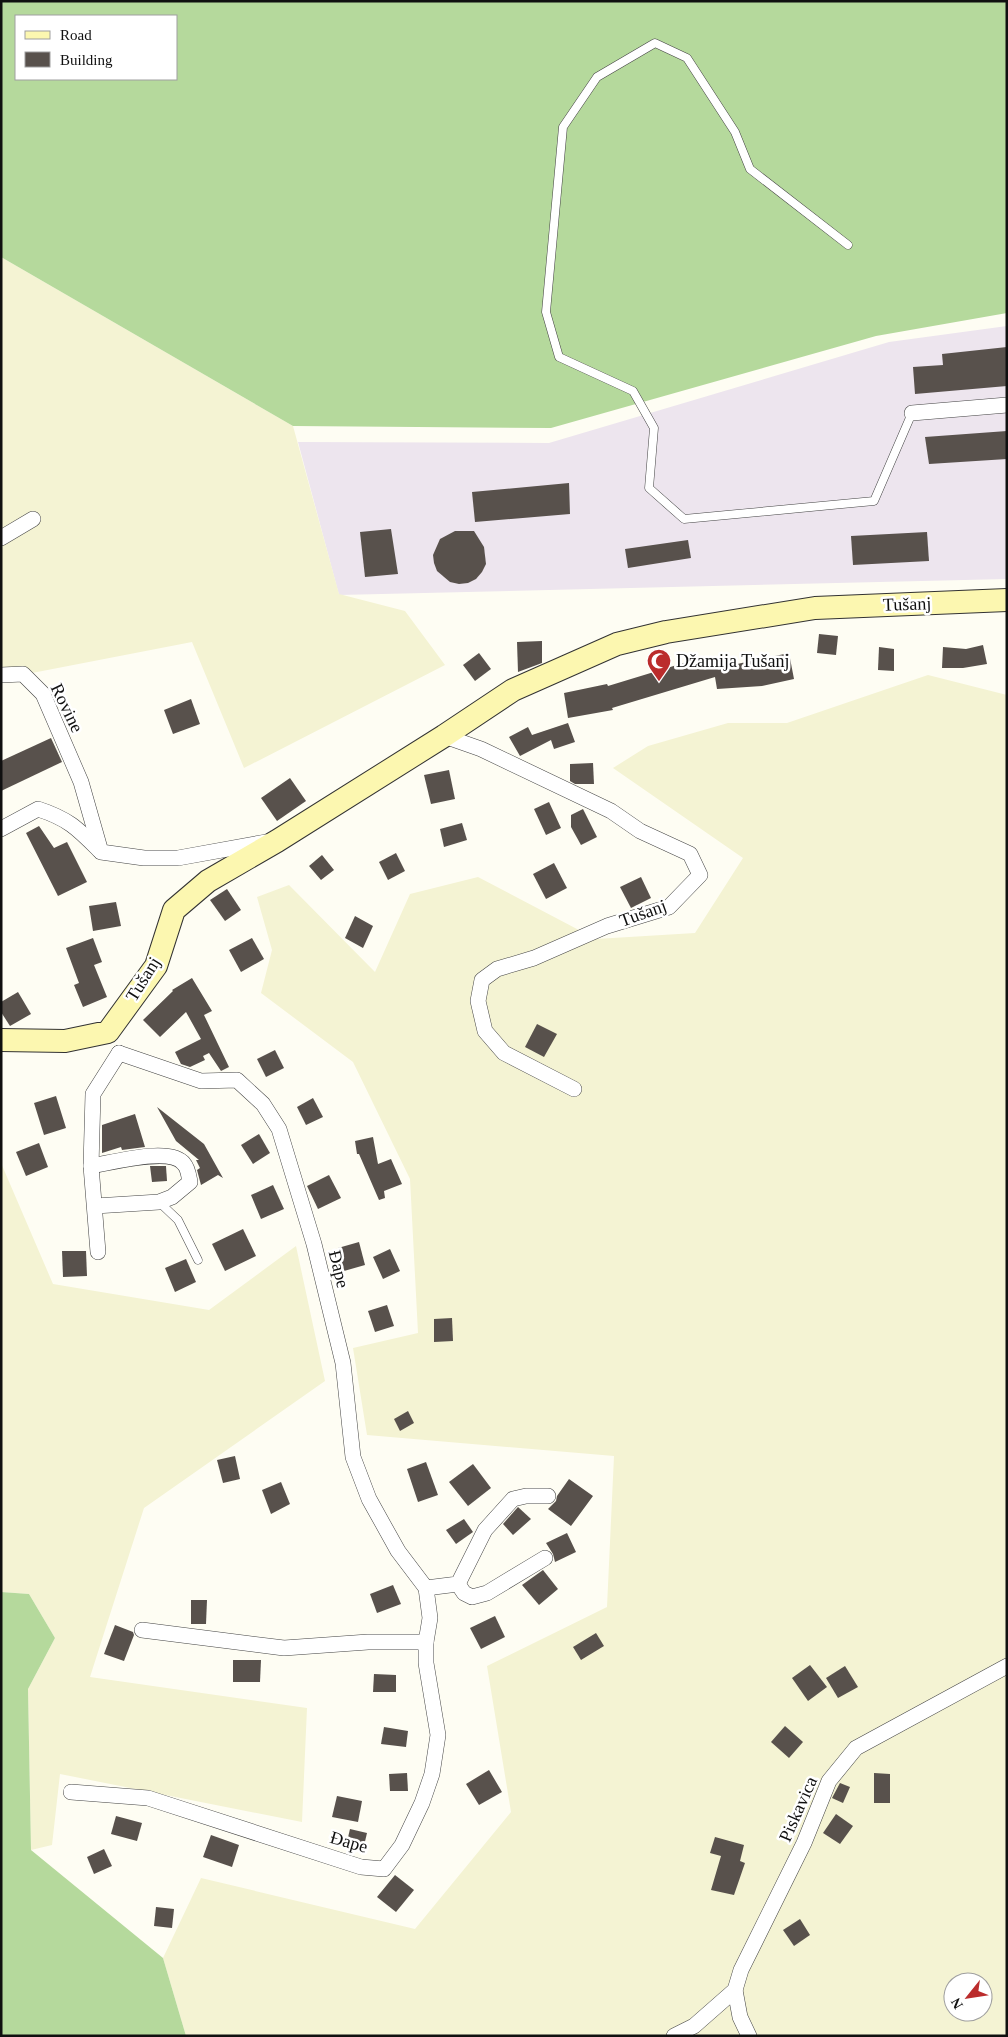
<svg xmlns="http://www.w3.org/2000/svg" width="1008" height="2037" font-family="'Times New Roman',serif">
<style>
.industrial{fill:#ede5ee}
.farmland{fill:#f4f3d3;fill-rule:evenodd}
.forest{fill:#b5d99c;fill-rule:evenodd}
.building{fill:#58514c}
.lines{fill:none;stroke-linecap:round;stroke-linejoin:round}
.lane-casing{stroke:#434343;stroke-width:9}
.street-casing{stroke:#434343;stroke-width:16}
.secondary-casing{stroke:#323232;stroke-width:24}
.lane{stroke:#fff;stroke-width:8}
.street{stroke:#fff;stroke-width:15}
.secondary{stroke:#fcf7b0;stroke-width:22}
.labels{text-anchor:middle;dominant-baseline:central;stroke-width:5;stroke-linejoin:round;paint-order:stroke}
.street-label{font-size:18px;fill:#101010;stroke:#fff}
.poi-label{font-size:18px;fill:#101010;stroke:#fff;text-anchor:start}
</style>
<rect width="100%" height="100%" fill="#fefdf3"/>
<path class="industrial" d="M1007,326v253l-668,16 -41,-153 251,1 340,-101z"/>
<g class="farmland">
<path d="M1,257l292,169 46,168 66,17 40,54 -201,103 -52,-126 -191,37z"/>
<path d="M928,675l79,20v1341h-821l-23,-78 38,-80 214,51 96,-117 -24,-146 120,-59 7,-151 -247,-21 -14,-87 65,-15 -8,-154 -57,-117 -92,-69 11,-43 -15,-53 32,-12 86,87 35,-78 68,-17 118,62 99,-6 48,-75 -130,-90 35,-22 80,-23h59zM953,1982h30v30h-30z"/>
<path d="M1,1163l52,121 156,26 87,-64 29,135 -181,127 -54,169 217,31 -5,114 -242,-48 -8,71 -21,5 -3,-161 27,-51 -26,-44 -28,-2z"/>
</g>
<g class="forest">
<path d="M1,1h1006v312l-131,23 -325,92 -258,-2 -292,-169zM16,16h160v63h-160z"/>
<path d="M1,1592l28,2 26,44 -27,51 3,161 132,108 23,78h-185z"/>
</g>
<g class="building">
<path d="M1007,347v39l-92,8 -2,-27 30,-2 -1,-11z"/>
<path d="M1007,431v28l-78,5 -4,-27z"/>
<path d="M569,483l1,31 -95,8 -3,-30z"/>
<path d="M391,529l7,45 -33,3 -5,-45z"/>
<path d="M455,531h19l10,16 2,17 -4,8 -6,7 -8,4 -9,1 -9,-2 -13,-11 -3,-8 -1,-8 7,-16z"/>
<path d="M927,532l2,29 -76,4 -2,-29z"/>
<path d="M688,540l3,18 -63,10 -3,-19z"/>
<path d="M819,634l19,2 -2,19 -19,-2z"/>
<path d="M542,641v22l-24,9 -1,-30z"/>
<path d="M983,645l4,19 -24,4h-21l1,-21 23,2z"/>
<path d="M879,647l15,2v22l-16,-1z"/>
<path d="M479,653l12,16 -16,12 -12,-16z"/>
<path d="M789,653l5,26 -32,7 -45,3 -2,-12 -103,31 1,2 -45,8 -4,-25 43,-9 1,2 82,-25 2,8 45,-5z"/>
<path d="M191,699l9,25 -27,10 -9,-24z"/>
<path d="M568,723l7,19 -21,7 -3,-9 -31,16 -11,-19 19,-10 4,8z"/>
<path d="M51,738l11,24 -61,29v-30z"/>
<path d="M593,763l1,21h-19l-5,-3v-17z"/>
<path d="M449,770l6,29 -24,5 -7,-29z"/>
<path d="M290,778l16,23 -29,20 -16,-23z"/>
<path d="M549,802l12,26 -15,7 -12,-26z"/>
<path d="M583,809l14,28 -16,8 -10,-18v-12z"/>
<path d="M462,823l5,17 -23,7 -4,-18z"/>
<path d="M39,826l15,22 13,-6 20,40 -29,14 -32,-63z"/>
<path d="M396,853l9,18 -17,9 -9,-18z"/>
<path d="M322,855l12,15 -13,10 -12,-14z"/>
<path d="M554,863l13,25 -21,11 -13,-25z"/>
<path d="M641,877l10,21 -20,10 -11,-21z"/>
<path d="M227,889l14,21 -16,11 -15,-21z"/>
<path d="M116,902l5,24 -28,5 -4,-25z"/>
<path d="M355,916l18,10 -10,22 -18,-10z"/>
<path d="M93,938l9,24 -8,3 13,32 -24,10 -9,-22 5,-2 -13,-35z"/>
<path d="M252,938l12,21 -23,13 -12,-22z"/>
<path d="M192,978l20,33 -8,4 25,52 -8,4 -12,-18 -6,3 2,4 -15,7 -9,-3 -6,-12 26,-13 -15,-27 -26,25 -17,-17 30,-29 -1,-1z"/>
<path d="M18,992l13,22 -21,12 -9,-14v-10z"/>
<path d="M537,1024l20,10 -13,23 -19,-10z"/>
<path d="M275,1050l9,18 -18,9 -9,-18z"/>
<path d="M56,1096l10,32 -22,7 -10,-32z"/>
<path d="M313,1098l10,19 -17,8 -9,-18z"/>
<path d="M157,1107l47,37 19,34 -5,-3 -17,10 -4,-15 3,-2 -4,-8h3l-23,-19z"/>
<path d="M135,1114l10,33 -23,3 -1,-3 -19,6v-28z"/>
<path d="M259,1134l11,19 -17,11 -12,-19z"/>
<path d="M373,1137l5,27 13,-5 11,25 -18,7 1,7 -6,2 -20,-46h-2l-2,-13z"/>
<path d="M39,1143l9,24 -22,9 -10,-24z"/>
<path d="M150,1166h16l1,15 -15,1z"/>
<path d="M329,1175l12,23 -23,11 -11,-23z"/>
<path d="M273,1185l11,24 -23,10 -10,-24z"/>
<path d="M243,1229l13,27 -31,15 -13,-27z"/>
<path d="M359,1242l6,23 -21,6 -6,-23z"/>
<path d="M390,1249l10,22 -17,8 -10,-22z"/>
<path d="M62,1251h24l1,25 -24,1z"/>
<path d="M186,1259l10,23 -21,10 -10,-24z"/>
<path d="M387,1305l7,21 -19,6 -7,-21z"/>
<path d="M452,1318l1,23 -19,1v-23z"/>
<path d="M408,1411l6,12 -14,8 -6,-12z"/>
<path d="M235,1456l5,23 -17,4 -6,-23z"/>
<path d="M426,1462l12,33 -20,7 -11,-33z"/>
<path d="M473,1464l18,24 -23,18 -19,-24z"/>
<path d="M569,1479l24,17 -22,30 -23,-17 8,-8 1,-5z"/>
<path d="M281,1482l9,22 -19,10 -9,-24z"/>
<path d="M518,1507l13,12 -18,16 -10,-11z"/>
<path d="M464,1519l9,13 -17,12 -10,-14z"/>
<path d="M567,1533l9,19 -21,10 -2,-8 -7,-11z"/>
<path d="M543,1570l15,19 -19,16 -17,-20z"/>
<path d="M393,1585l8,19 -24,9 -7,-19z"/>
<path d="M191,1600h16l-1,24h-15z"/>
<path d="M495,1616l10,21 -24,12 -11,-21z"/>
<path d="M115,1625l18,7 1,3 -10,26 -20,-7z"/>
<path d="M596,1633l8,13 -23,14 -8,-13z"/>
<path d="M233,1660h28l-1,22h-27z"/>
<path d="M810,1665l17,22 -19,14 -16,-23z"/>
<path d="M845,1666l13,21 -20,11 -12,-20z"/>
<path d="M374,1674l22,1v17h-23z"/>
<path d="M785,1726l18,16 -14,16 -18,-16z"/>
<path d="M384,1727l24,4 -2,16 -25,-3z"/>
<path d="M489,1770l13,22 -23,13 -13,-21z"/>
<path d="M407,1773l1,18h-18l-1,-17z"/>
<path d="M874,1773l16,1v29h-16z"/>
<path d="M840,1783l10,4 -7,16 -11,-5z"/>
<path d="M337,1796l25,5 -4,21 -26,-5z"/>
<path d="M836,1814l17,12 -13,18 -17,-11z"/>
<path d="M116,1816l26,7 -5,18 -26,-7z"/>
<path d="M350,1829l17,4 -4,17 -17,-4z"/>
<path d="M211,1835l28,10 -7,22 -29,-10z"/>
<path d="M715,1837l29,8 -4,16 5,2 -11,32 -23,-5 10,-34 -11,-3z"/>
<path d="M104,1849l8,17 -18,8 -7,-17z"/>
<path d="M395,1875l19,15 -18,22 -19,-15z"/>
<path d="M156,1907l18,2 -2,19 -18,-2z"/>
<path d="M800,1919l10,16 -16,11 -11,-16z"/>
</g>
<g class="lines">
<defs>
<g id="lane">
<path d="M848,245l-98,-76 -15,-37 -48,-74 -32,-15 -58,34 -34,50 -17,185 13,45 74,34 21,37 -5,60 35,31 190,-18 38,-88"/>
<path d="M159,1202l19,18 20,40"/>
</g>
<g id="street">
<path d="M912,413l95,-8"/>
<path d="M1,538l32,-19"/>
<path d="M1,675l22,-1 20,20 38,88 20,70 43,6h34l88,-16"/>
<path d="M444,736l37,13 130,62 29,20 50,23 10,21 -31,32 -62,19 -73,32 -37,11 -15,11 -4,21 7,30 19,22 70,36"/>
<path d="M1,829l37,-20c31,10 40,20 62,42"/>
<path d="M91,1166c20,-3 80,-20 93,-2 4,4 5,13 6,18l-18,15 -13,5 -64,4"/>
<path d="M98,1252l-7,-86 2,-72 26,-41"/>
<path d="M458,1584l6,9 8,4 15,-4 58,-35"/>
<path d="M426,1588l32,-4 27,-54 28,-31 13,-3h22"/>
<path d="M142,1630l142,18 84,-6h58"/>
<path d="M71,1792l77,6 213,69 23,2 18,-24 20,-42 10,-29 6,-39 -12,-72v-21l4,-24 -4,-30 -28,-37 -29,-52 -16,-42 -10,-94 -29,-119 -35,-115 -16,-25 -26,-24 -36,1 -82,-28"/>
<path d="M735,1990l5,27 9,19"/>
<path d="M674,2036l20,-10 41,-36 6,-20 63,-127 25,-62 27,-33 151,-82"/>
</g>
<path id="secondary" d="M1,1040l64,1 43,-9 48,-66 18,-56 34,-29 69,-40 167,-105 69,-46 104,-46 49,-12 149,-24 192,-8"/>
</defs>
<use href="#lane" class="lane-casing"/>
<use href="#street" class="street-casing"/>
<use href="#secondary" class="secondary-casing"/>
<use href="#lane" class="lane"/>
<use href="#street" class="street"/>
<use href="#secondary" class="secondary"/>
</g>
<defs>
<symbol id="mosque-pin" viewBox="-11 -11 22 30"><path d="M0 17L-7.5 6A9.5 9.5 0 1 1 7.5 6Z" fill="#bb2c2c" stroke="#fff"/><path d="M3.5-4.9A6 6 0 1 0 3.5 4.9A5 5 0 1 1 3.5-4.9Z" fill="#fff"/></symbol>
</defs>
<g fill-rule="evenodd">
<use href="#mosque-pin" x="645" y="647" width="28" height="38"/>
</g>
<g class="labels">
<g class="street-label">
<text transform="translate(907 604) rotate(-2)">Tušanj</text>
<text transform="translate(67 708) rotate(64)">Rovine</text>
<text transform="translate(643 913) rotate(-20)">Tušanj</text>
<text transform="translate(143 979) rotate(-58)">Tušanj</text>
<text transform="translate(339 1269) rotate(76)">Đape</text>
<text transform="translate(798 1809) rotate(-66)">Piskavica</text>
<text transform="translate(349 1842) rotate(16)">Đape</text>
</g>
<g class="poi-label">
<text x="676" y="661">Džamija Tušanj</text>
</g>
</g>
<rect width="1008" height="2037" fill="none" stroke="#101010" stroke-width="5"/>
<rect x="15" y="15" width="162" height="65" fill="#ffffff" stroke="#9f9f9f"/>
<rect x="25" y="31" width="25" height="8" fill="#fcf7b0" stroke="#9f9f9f"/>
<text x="60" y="40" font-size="15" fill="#101010">Road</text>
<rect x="25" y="52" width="25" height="15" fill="#58514c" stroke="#9f9f9f"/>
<text x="60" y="65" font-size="15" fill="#101010">Building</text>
<g transform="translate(968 1997) rotate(240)"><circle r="24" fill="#ffffff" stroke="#9f9f9f"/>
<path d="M0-4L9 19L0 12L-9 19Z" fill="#bb2c2c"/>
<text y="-8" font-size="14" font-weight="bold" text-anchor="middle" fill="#101010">N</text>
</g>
</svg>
